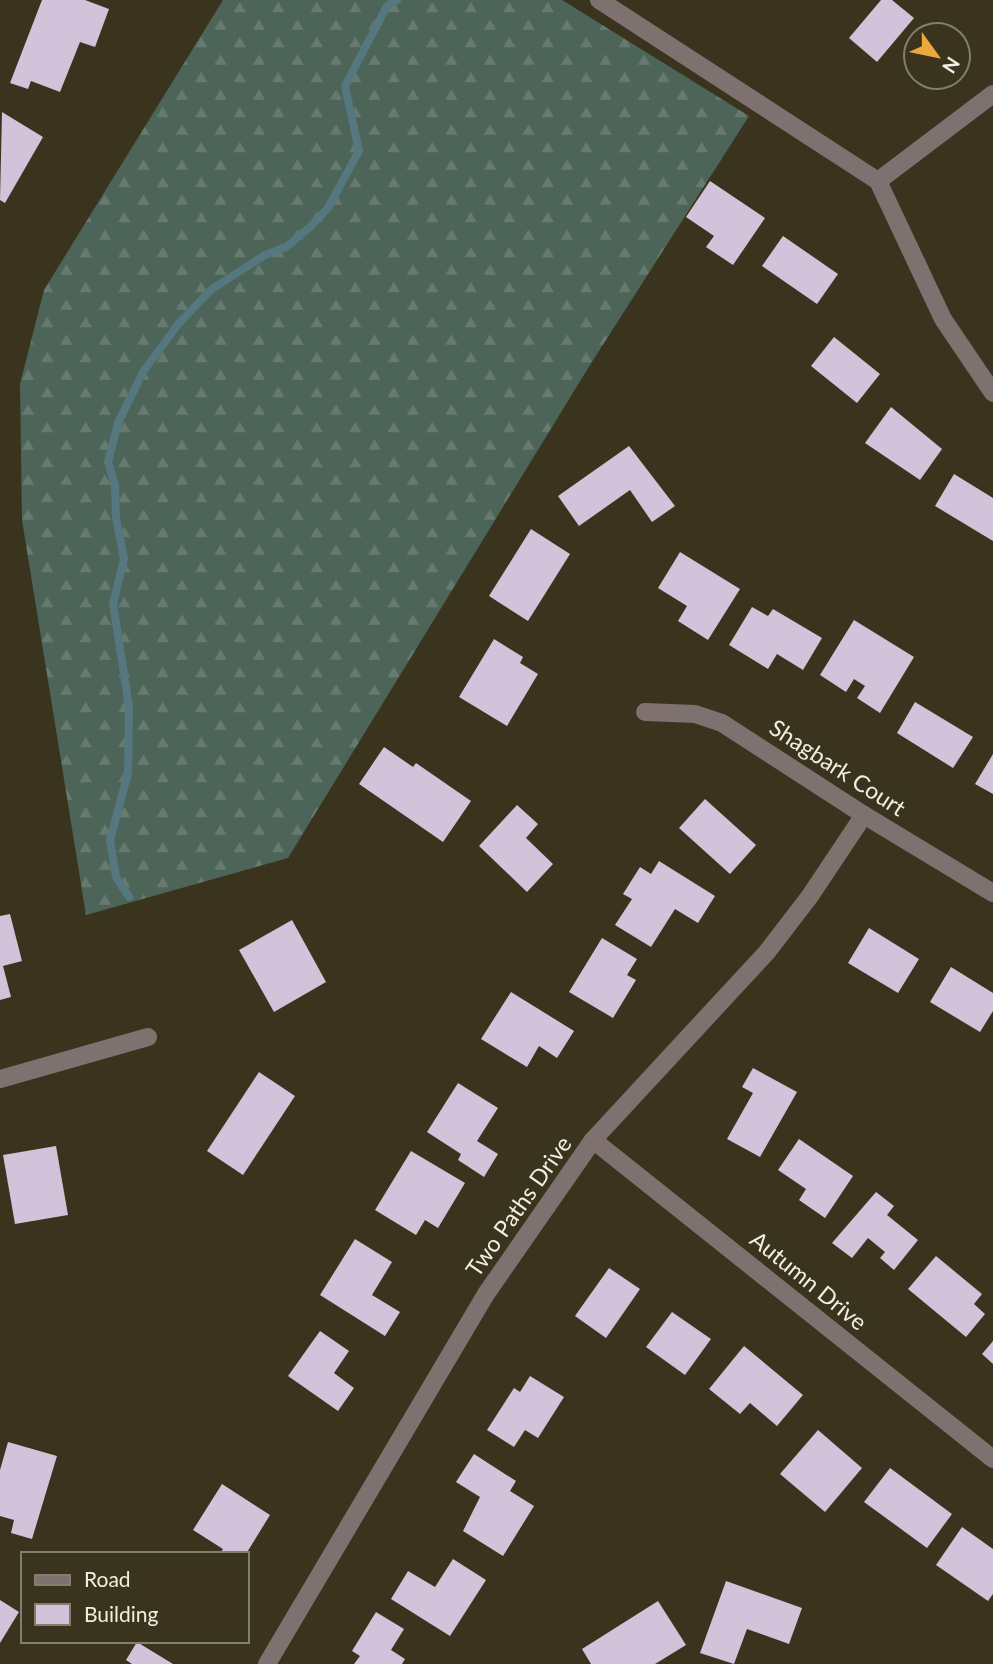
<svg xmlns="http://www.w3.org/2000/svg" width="993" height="1664" font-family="Lato,sans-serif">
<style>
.forest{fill:url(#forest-firs)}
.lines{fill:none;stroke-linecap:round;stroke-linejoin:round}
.stream{stroke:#557780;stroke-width:8}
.building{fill:#d3c3da}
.street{stroke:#7f716f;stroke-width:18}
.labels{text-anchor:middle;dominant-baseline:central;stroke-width:7;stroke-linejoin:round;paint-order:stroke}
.street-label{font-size:23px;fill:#f2eee1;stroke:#3a341e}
</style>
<defs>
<pattern id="forest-firs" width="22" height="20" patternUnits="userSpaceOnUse" patternTransform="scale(1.75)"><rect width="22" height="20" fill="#4d6458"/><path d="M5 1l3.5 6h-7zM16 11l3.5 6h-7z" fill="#677a70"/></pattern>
</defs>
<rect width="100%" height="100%" fill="#3a341e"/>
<path class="forest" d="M223,0h339l187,116 -159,249 -302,493 -202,57 -64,-395 -2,-136 24,-94z"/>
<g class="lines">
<path class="stream" d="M129,897l-13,-20 -6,-37 18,-67 1,-67 -16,-102 11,-45 -8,-41 -1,-33 -7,-23 10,-39 25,-51 36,-49 33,-34 53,-34 21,-8 23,-19 19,-20 31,-57 -14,-65 42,-80 10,-6"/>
</g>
<g class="building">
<path d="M42,0h43l24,9 -14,38 -15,-5 -20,50 -29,-11 -3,8 -18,-6z"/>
<path d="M881,0h11l22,18 -37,44 -28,-24z"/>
<path d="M2,112l41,25 -38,66 -5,-3z"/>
<path d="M710,181l55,37 -32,47 -27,-18 8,-11 -28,-19z"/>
<path d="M783,236l55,38 -21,30 -55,-38z"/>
<path d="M834,337l46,37 -23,29 -46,-37z"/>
<path d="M891,407l51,42 -22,31 -55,-37z"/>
<path d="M629,446l46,60 -23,16 -22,-32 -51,36 -21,-30z"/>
<path d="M954,474l39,24v43l-58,-35z"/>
<path d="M531,529l39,25 -42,67 -39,-25z"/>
<path d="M680,552l60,37 -32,51 -30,-19 9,-15 -29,-18z"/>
<path d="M752,607l16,9 5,-7 49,29 -19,32 -26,-16 -9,15 -39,-24z"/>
<path d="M854,620l60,37 -34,56 -23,-15 8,-12 -11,-7 -8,13 -26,-17z"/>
<path d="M494,639l29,18 -3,6 18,11 -31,52 -48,-29z"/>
<path d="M915,702l58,35 -20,31 -56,-35z"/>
<path d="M384,747l29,20 3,-4 55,38 -28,41 -84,-58z"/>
<path d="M993,754v40l-18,-10z"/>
<path d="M705,799l51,46 -26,29 -51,-46z"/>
<path d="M517,805l21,19 -12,14 27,26 -26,28 -48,-46z"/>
<path d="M659,861l56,35 -17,27 -23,-14 -24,38 -36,-22 17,-26 -9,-5 17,-27 11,7z"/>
<path d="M10,914l12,47 -19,5 8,31 -11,3v-84z"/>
<path d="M292,920l34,62 -52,30 -35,-62z"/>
<path d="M869,928l50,31 -21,34 -50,-30z"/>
<path d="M602,938l35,21 -10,16 9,5 -23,38 -44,-26z"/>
<path d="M951,967l42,26v18l-13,21 -50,-30z"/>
<path d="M511,992l63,39 -17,27 -18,-12 -12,21 -46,-28z"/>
<path d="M753,1068l44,24 -37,65 -33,-18 26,-46 -11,-6z"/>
<path d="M259,1072l36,24 -52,79 -36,-24z"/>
<path d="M458,1083l40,25 -21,33 21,13 -14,23 -26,-17 3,-6 -34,-22z"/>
<path d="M799,1139l54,37 -28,42 -26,-18 7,-11 -28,-19z"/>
<path d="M56,1146l12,69 -53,9 -12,-69z"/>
<path d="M411,1151l54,32 -27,45 -13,-8 -9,15 -41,-25z"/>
<path d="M876,1192l18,14 -7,9 31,25 -24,30 -14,-12 5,-6 -17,-14 -16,20 -20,-15z"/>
<path d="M355,1239l37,23 -20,33 28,17 -15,24 -65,-41z"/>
<path d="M936,1256l46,38 -8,10 11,10 -19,23 -58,-48z"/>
<path d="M609,1268l31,21 -34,49 -31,-22z"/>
<path d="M672,1312l39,27 -26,36 -39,-28z"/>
<path d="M320,1331l29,20 -15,22 20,15 -16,23 -50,-35z"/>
<path d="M993,1341v23l-11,-10z"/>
<path d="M744,1346l59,49 -26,31 -27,-23 -10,11 -31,-25z"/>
<path d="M530,1376l34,21 -26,41 -13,-8 -11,17 -27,-17 27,-42 6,4z"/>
<path d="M818,1430l44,38 -37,44 -45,-38z"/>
<path d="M8,1442l49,14 -25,83 -21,-6 3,-13 -14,-4v-46z"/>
<path d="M474,1454l42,27 -6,10 24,15 -31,50 -40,-25 17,-34 -24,-15z"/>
<path d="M890,1468l62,46 -25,34 -63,-46z"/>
<path d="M222,1484l48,31 -24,39h-26l3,-5 -30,-19z"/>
<path d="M962,1527l31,22v45l-5,7 -52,-36z"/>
<path d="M453,1559l33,21 -36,56 -59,-37 17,-28 27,16z"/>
<path d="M726,1581l76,27 -13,36 -42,-15 -13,35 -34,-11z"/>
<path d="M0,1600l19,12 -19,31z"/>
<path d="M658,1601l28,44 -31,19h-64l-9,-15z"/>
<path d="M376,1612l28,17 -13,21 14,9 -3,5h-48l6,-8 -8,-5z"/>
<path d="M137,1642l36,22h-41l-6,-4z"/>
</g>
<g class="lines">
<g class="street">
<path d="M599,0l279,181 65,138 50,74"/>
<path d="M878,181l115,-87"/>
<path d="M645,712l50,2 27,9 142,92 129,78"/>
<path d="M0,1079l148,-42"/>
<path d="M593,1140l400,319"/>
<path d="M267,1664l219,-370 107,-154 174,-188 43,-56 54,-81"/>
</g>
</g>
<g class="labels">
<g class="street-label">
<text transform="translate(838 767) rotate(33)">Shagbark Court</text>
<text transform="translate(518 1206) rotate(-55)">Two Paths Drive</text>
<text transform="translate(809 1280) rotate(39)">Autumn Drive</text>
</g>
</g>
<rect x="21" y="1552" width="228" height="91" fill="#3a341e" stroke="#847e6c" stroke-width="2"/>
<rect x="35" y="1575" width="35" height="10" fill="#7f716f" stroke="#847e6c" stroke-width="2"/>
<text x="84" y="1587" font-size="21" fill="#f2eee1">Road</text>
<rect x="35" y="1604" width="35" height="21" fill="#d3c3da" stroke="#847e6c" stroke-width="2"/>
<text x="84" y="1622" font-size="21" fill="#f2eee1">Building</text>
<g transform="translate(937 56) rotate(123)"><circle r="33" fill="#3a341e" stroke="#847e6c" stroke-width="2"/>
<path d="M0-5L12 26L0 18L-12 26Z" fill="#eca93b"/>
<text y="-10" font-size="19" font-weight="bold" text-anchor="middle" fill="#f2eee1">N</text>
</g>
</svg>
